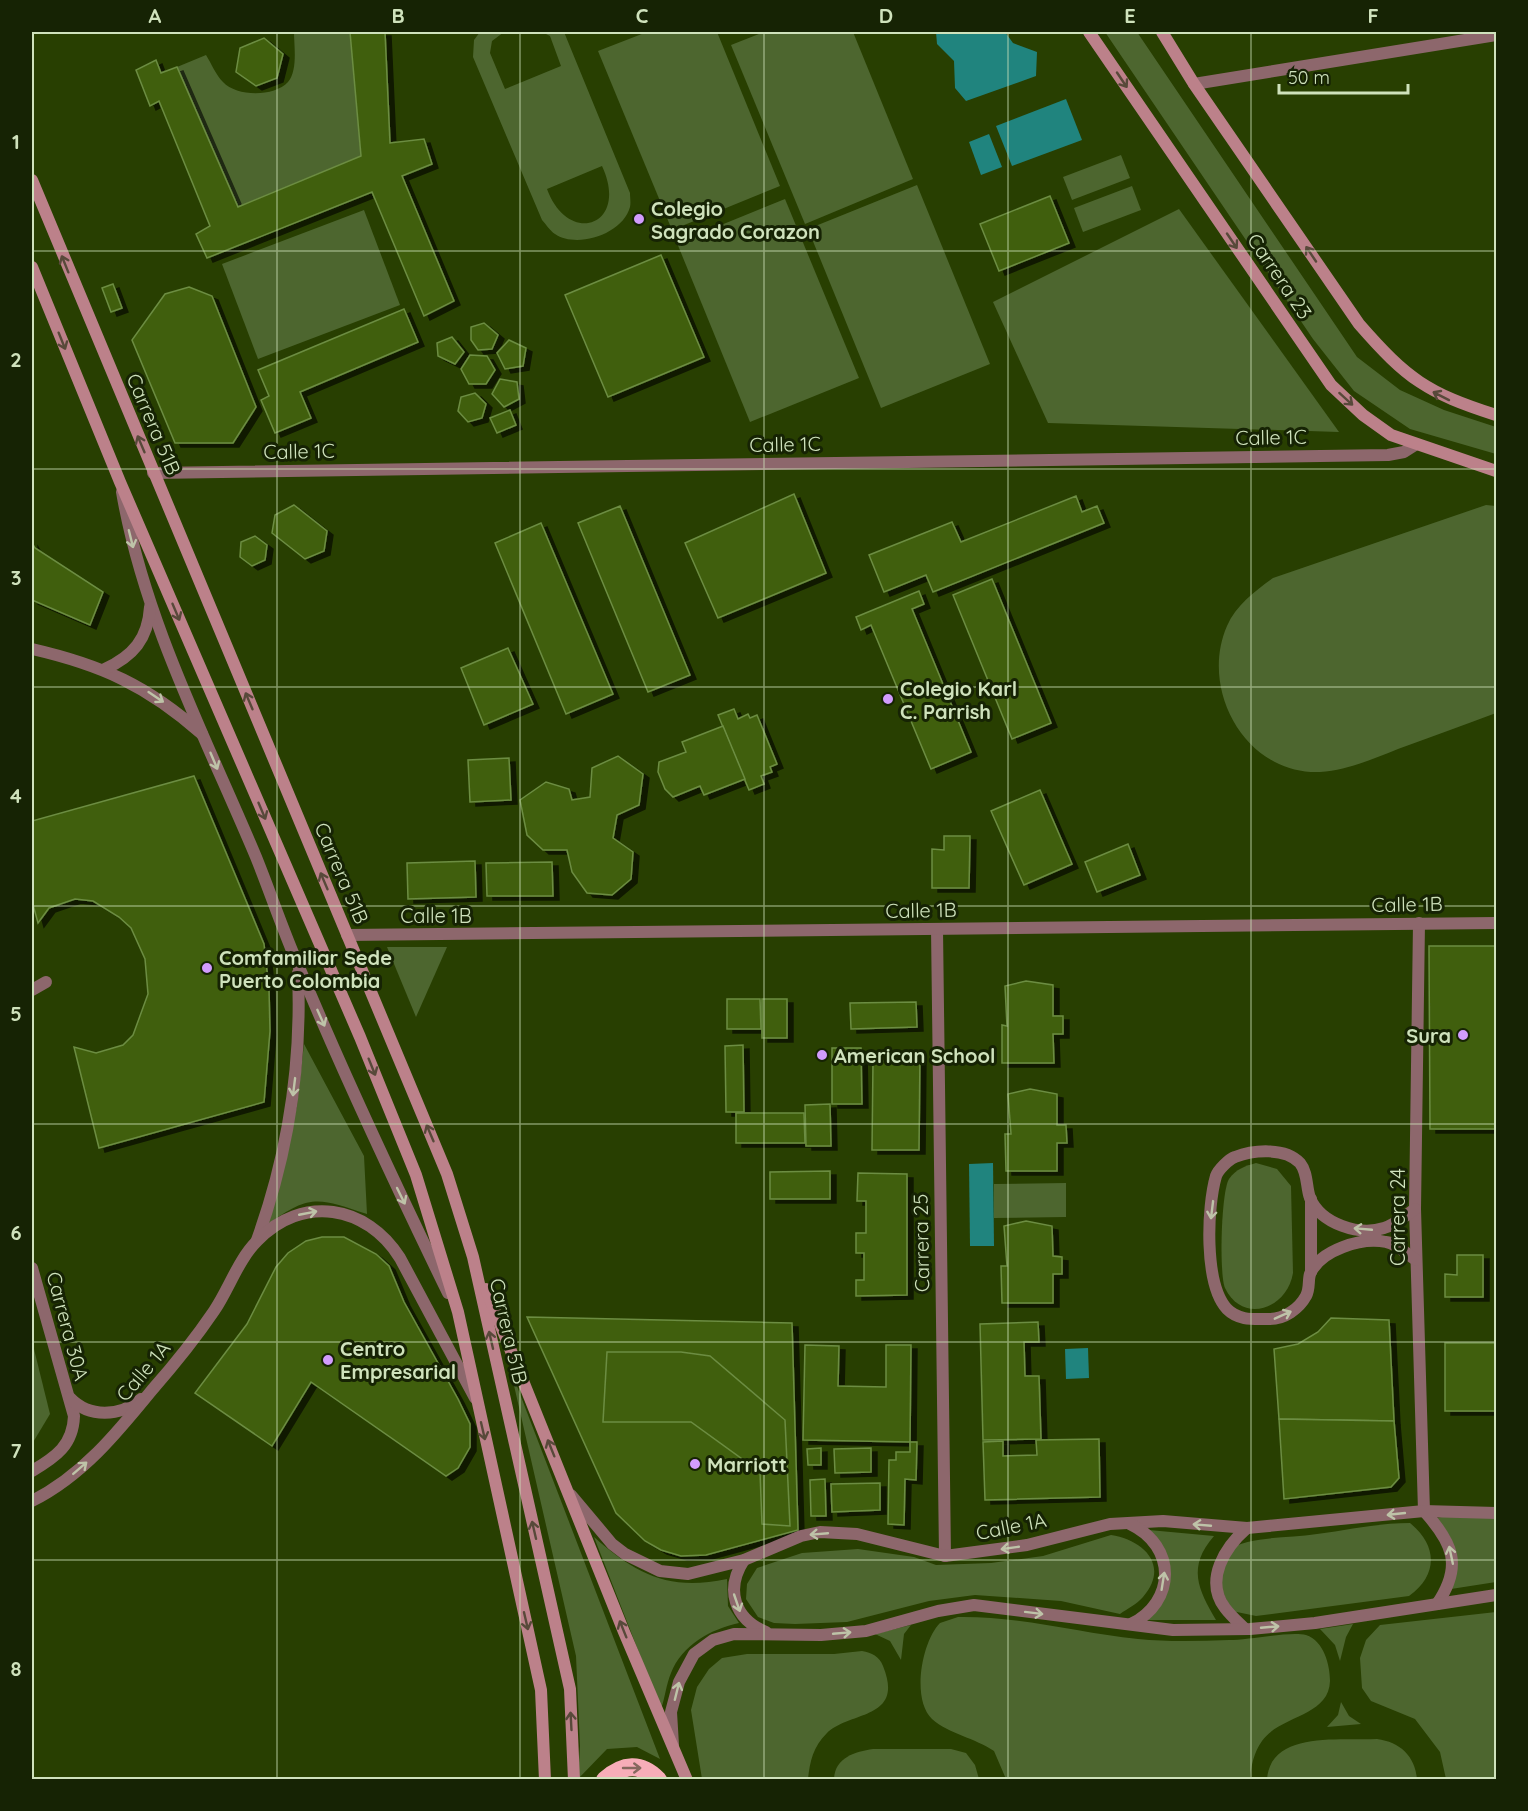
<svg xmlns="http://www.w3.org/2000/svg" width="1528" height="1811" font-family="Quicksand,sans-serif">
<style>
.green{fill:#4d662f;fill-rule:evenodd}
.water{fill:#20847e}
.building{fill:#415f0f;stroke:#6c8d42;stroke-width:1.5;filter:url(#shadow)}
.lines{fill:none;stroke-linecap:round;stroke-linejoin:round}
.street{stroke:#8d676c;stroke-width:12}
.secondary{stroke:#bc818a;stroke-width:12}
.highway{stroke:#f7adb8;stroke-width:18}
.oneway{stroke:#58493a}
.oneway2{stroke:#bec3a8}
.oneway3{stroke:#86685e}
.grid{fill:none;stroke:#cfe2bc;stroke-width:1.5;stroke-opacity:0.55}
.poi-dot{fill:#d29cfd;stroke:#162304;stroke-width:2}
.labels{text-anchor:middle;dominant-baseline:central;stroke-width:6;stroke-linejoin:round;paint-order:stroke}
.poi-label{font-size:20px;font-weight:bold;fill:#cfe2bc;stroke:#162304;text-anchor:start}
.street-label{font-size:20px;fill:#cfe2bc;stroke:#162304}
.neatline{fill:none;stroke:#cfe2bc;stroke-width:2}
.grid-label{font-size:20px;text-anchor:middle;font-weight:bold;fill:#cfe2bc}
</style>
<defs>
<filter id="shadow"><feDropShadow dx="6" dy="4" stdDeviation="0" flood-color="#0009"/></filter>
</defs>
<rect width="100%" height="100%" fill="#283f01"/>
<g class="green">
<path d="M294,32h56l11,124 -123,51 -61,-140 29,-12c5,8 10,20 17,27 14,15 51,15 65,0 10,-12 6,-36 6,-50z"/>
<path d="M480,32h24l-12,9 -2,12 15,36 56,-23 -11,-30 -8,-4h22l66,161c0,4 1,10 0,14 -7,27 -53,42 -75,27 -5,-3 -9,-10 -13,-14l-69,-163 1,-17zM602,166c28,60 -34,81 -55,23z"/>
<path d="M647,32h70l63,154 -108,44 -74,-179z"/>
<path d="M764,32h89l60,147 -108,45 -74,-179z"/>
<path d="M1105,32h32l220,325 43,33 44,20 52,17v27l-86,-25 -56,-38 -41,-52z"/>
<path d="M1121,155l9,23 -58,22 -9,-23z"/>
<path d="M917,185l73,179 -109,44 -73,-179z"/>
<path d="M1132,186l9,24 -58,22 -9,-24z"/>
<path d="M785,199l74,179 -109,44 -73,-179z"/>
<path d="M1179,209l160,223 -291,-9 -55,-121z"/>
<path d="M364,210l36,95 -142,54 -36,-95z"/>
<path d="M1486,505l10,1v207c-32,12 -65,24 -98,36 -25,10 -50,21 -78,23 -74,3 -121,-82 -93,-146 9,-21 28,-35 46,-48z"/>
<path d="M387,947h60l-31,70z"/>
<path d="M304,1044l60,112 3,58c-48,-16 -57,-21 -100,11l30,-119z"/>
<path d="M1256,1163l21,6 14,17 2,87c-6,36 -50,52 -68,15 -6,-14 -4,-96 4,-109 7,-10 16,-13 27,-16z"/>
<path d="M1066,1183v34l-72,1v-34z"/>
<path d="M32,1341l18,73 -18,30z"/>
<path d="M510,1368l150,391 -23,-12 -30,2 -29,30 2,-33 -4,-90z"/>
<path d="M1448,1516h48v66l-45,7c4,-32 9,-46 -15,-71z"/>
<path d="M1410,1523c28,23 28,52 -1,73l-153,20 -24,-5 -11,-23 4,-37c27,-16 61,-12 92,-17 32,-4 61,-11 93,-11z"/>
<path d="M1149,1530l65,6c-27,31 -16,53 2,84h-68l19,-39z"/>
<path d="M1111,1535c33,5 59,31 32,62 -6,7 -16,12 -23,17l-59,-13 -86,-6 -46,6 -82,21 -52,2 -21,-1 -16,-6 -12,-18 1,-15 10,-16 45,-15 56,-4 56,8 22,8 55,-2 52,-7z"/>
<path d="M594,1537c43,38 75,54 133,42l1,27 11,17c-28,6 -57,22 -68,50 -5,12 -6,25 -10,36z"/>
<path d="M1496,1612v167h-50l-6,-27 -25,-33 -44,-18 -9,-13 -2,-30 6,-18 14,-15z"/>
<path d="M958,1617c61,-1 120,16 180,22 30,3 61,2 91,1 20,0 61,-9 77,-5 18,6 24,30 24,46 -1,36 -50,34 -68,60 -8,11 -11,25 -12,38h-244l-12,-28c-19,-13 -45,-17 -62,-32 -21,-20 -10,-78 8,-96z"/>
<path d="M1353,1624l-7,13 -6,24 -5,-16 -15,-16z"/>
<path d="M911,1625l-7,9 -3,26 -11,-19 -15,-7z"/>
<path d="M862,1651c10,2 17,5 21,15 22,54 -33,45 -56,67 -14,14 -17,28 -19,46h-106l-11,-69 6,-23 12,-18 13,-11 25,-4h87z"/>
<path d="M1341,1702l8,14 12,8 -34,3 11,-12z"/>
<path d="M1377,1739c23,3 38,17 40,40h-150c4,-49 74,-38 110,-40z"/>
<path d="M873,1749h78l15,4 9,12 4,14h-145c1,-22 21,-27 39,-30z"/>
</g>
<g class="water">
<path d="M936,32h69l8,11 24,9 -1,24 -70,25 -11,-13 -1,-27 -17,-17z"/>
<path d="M1066,99l16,41 -70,26 -16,-40z"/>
<path d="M989,134l13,33 -21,8 -12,-33z"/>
<path d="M993,1163l1,83h-24l-1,-82z"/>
<path d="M1088,1348l1,30 -23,1 -1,-30z"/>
</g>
<g class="building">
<path d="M350,32h35l5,111 34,-4 8,25 -30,12 52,125 -30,15 -52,-124 -165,66 -11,-24 14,-8 -51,-125 -9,5 -14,-36 20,-10 5,13 16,-6 61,140 123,-51z"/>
<path d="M264,38l19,16 -6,24 -21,8 -20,-14 4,-24z"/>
<path d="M1050,196l19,47 -70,28 -19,-47z"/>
<path d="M661,255l43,102 -96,40 -43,-102z"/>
<path d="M113,284l9,24 -11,4 -9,-24z"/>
<path d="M189,287l23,9 44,111 -23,36h-58l-43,-103 33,-46z"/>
<path d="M404,309l14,33 -118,50 11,26 -36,15 -14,-33 8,-4 -11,-26z"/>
<path d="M484,323l14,12 -6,14 -14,1 -7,-10v-13z"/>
<path d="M452,337l12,15 -9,12 -17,-8 -1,-13z"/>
<path d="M509,340l17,8 -3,18 -18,3 -8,-16z"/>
<path d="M470,355l17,1 8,14 -9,14h-17l-8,-15z"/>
<path d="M500,379l17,3 2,17 -15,8 -12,-13z"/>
<path d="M475,393l11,11 -4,14 -14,4 -10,-11 3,-14z"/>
<path d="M510,410l6,15 -19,8 -7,-15z"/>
<path d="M794,494l32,79 -108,45 -33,-75z"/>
<path d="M1076,496l6,16 15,-6 7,17 -171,69 -7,-17 -42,17 -15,-37 83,-33 9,20z"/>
<path d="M294,505l33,26 -3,20 -19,8 -33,-26 3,-18z"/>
<path d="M620,506l70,169 -42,17 -70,-169z"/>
<path d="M541,523l72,171 -47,20 -71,-171z"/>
<path d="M255,536l12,9 -2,15 -13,6 -12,-9 1,-15z"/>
<path d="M32,543l3,5 68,44 -13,33 -58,-25z"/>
<path d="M992,579l59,144 -39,16 -59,-144z"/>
<path d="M919,591l5,13 -12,5 59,143 -40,17 -60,-144 -10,5 -5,-13z"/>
<path d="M508,648l25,56 -49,21 -23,-57z"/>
<path d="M734,709l4,10 10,-5 2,4 7,-3 20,49 -7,3 2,5 -11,4 3,8 -15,6 -31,-75z"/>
<path d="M723,726l22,53 -41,16 -4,-9 -27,11 -8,-8 -7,-17 1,-10 27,-10 -4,-10z"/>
<path d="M618,756l25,18 -4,31 -22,10 -4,23 20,14 -2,27 -19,16 -25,-2 -15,-21 -5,-22h-24l-16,-15 -7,-35 26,-18 23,7 3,11 18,-3 2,-29z"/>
<path d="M509,758l2,42 -41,2 -2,-42z"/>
<path d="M194,776l70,168 5,45 1,42 -6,71 -165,46 -25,-101 22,6 27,-8 10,-10 15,-41 -3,-35 -14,-31 -12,-11 -26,-16 -18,-2 -26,9 -11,15 -6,-22v-80z"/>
<path d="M1040,790l32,74 -48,21 -33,-74z"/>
<path d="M944,836h26l-1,52h-37v-39l12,1z"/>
<path d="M1128,844l12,31 -43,17 -12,-30z"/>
<path d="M475,861l1,36 -68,2 -1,-36z"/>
<path d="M552,862l1,34h-66l-1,-33z"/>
<path d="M1429,946h67v183h-66z"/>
<path d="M1026,981l27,4v31h10v18h-10l1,29h-52v-38l5,1 -2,-40z"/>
<path d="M727,999h33l1,30h-34z"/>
<rect x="762" y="999" width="25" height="39"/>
<path d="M916,1002l1,25 -66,2 -1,-26z"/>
<path d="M743,1045l1,67h-18l-1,-66z"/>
<path d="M832,1048h29l1,56h-30z"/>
<path d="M886,1052h34l-1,98h-47l1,-89h14z"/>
<path d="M1030,1089l27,5v31h9l1,18h-10v28h-51l-1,-37h6l-3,-40z"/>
<path d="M830,1104l1,42h-25l-1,-41z"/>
<path d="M736,1113h68l1,30h-69z"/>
<path d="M830,1171v28h-60v-27z"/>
<path d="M858,1173l49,1v121l-51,1v-16h8v-27h-8v-20h10v-32h-9z"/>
<path d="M1026,1221l26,5 1,30 9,1v17h-9v29h-51l-1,-37h6l-3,-40z"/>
<path d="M322,1237h22l32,17 13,12 15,36 54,97 12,25v23l-12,21 -12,8 -135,-94 -39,64 -77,-53 52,-69 29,-57 12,-14 18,-12z"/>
<path d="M1457,1255h26v42h-38v-23l12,1z"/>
<path d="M527,1317l265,6 6,207 -92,25 -25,1 -20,-6 -16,-9 -29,-28z"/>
<path d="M1331,1318l58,2 5,101 -115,-2 -5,-70 24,-5 20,-12z"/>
<path d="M1038,1322l1,20h-15l1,34h14l2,63 -58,1 -3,-116z"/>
<rect x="1445" y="1343" width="51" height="68"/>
<path d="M805,1345l34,1 -1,40 48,1v-42h25l-1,97 -107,-2z"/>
<path d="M607,1352h74l29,4 75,64 5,106 -28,-2 -2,-52 -69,-50h-88z"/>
<path d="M1279,1419l115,2 5,57 -8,9 -107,12z"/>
<path d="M1099,1439l1,58 -115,3 -2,-58 20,-1v15l34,-1 -1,-15z"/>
<path d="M910,1442h7l-1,38 -11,-1 -1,46 -16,-1 1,-64h7v-8h14z"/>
<path d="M821,1448v17h-13l-1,-16z"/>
<path d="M871,1448v24l-36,1 -1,-24z"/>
<path d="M825,1479l1,37h-15l-1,-36z"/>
<path d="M880,1483v27l-48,2 -1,-28z"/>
</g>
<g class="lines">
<g class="street">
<path d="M1194,84l302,-49"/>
<path d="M153,473l1235,-18 16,-3 11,-7"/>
<path d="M122,492c22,128 84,246 134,365 15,37 27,74 43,110 46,111 97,219 149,326"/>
<path d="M32,649c70,16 116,37 170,85"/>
<path d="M105,669c28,-13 43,-30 45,-62"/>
<path d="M1419,923l-4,286 9,302c29,32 39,55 13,93"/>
<path d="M937,929l8,627"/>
<path d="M347,935l1149,-12"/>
<path d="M32,990l14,-8"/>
<path d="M1415,1209c-9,6 -20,16 -31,19 -25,8 -63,-4 -74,-30 -4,-11 -2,-25 -10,-35 -15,-16 -47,-13 -65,-6 -6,2 -17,13 -19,19 -9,31 -12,108 11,133 12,12 27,10 43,10 14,0 29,-10 36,-23 4,-7 2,-16 4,-22 10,-24 52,-37 76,-32 10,1 22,13 30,18"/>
<path d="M257,1240c31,-86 45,-175 41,-267"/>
<path d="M32,1268l42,148c-1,29 -18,41 -42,55"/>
<path d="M1311,1272v-73"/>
<path d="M70,1398c19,20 50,19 71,1"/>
<path d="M571,1495l41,49 13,10 35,17 28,3 56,-14 57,-24 19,-4 37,2 88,22 82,-11 83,-21 53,-3 84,7 177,-17 72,2"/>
<path d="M32,1501c50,-25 85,-68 120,-111 22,-25 43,-51 62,-79 15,-22 24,-51 43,-70 45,-47 110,-36 143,17l75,140"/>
<path d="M1130,1524c47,22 46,78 1,100"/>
<path d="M744,1560c-19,29 -10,59 22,72"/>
<path d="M1245,1629c-7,-7 -14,-13 -20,-21 -21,-28 0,-61 22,-80"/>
<path d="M673,1745l-2,-33 8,-30 15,-28 19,-14 21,-6 87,1 45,-4 72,-20 36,-6 199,25 77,-1 65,-6 181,-28"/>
</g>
<g class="secondary">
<path d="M1089,32l242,353 32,30 28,20 105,36"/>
<path d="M1162,32l32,52 165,240c48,55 68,69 137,91"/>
<path d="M32,180l415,994 26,83 97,432 4,91"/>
<path d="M32,267l88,215 240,555 56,138 42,137 83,378 4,90"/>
<path d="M486,1289l138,343 63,148"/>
</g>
<path class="highway" d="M605,1780c18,-16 36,-18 53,0"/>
</g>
<defs><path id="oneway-shaft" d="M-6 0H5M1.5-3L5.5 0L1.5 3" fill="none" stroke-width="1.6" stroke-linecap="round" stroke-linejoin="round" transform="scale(1.5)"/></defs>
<g class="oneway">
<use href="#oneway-shaft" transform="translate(1122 80) rotate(56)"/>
<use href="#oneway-shaft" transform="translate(1232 241) rotate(56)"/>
<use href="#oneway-shaft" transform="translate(1311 254) rotate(-124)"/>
<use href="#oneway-shaft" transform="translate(65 264) rotate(-112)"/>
<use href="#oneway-shaft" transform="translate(62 341) rotate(68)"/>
<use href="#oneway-shaft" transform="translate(1441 396) rotate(-153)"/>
<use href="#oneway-shaft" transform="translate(1346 399) rotate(42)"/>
<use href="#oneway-shaft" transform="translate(141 444) rotate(-113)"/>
<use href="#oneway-shaft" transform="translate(176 612) rotate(67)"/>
<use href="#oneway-shaft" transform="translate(249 701) rotate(-113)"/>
<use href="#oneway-shaft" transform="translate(262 811) rotate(67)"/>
<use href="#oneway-shaft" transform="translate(324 881) rotate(-113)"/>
<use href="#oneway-shaft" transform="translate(372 1067) rotate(68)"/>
<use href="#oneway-shaft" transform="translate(430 1133) rotate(-113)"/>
<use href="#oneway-shaft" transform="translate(491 1340) rotate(-103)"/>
<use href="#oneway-shaft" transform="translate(483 1431) rotate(77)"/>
<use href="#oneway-shaft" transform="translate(551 1448) rotate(-112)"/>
<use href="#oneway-shaft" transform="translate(534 1530) rotate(-103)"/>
<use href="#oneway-shaft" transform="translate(526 1621) rotate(77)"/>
<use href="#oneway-shaft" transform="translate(623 1629) rotate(-112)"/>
<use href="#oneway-shaft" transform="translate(571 1721) rotate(-93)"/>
</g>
<g class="oneway2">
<use href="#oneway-shaft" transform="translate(131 539) rotate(76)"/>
<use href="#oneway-shaft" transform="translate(156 697) rotate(34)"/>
<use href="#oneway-shaft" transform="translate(214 761) rotate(67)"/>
<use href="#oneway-shaft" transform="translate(321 1018) rotate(66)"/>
<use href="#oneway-shaft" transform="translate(294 1087) rotate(97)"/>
<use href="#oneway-shaft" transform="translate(401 1196) rotate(64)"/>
<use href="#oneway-shaft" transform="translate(1212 1210) rotate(97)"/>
<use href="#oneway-shaft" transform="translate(308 1213) rotate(-11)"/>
<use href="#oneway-shaft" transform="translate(1363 1229) rotate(-175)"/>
<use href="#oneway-shaft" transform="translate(1283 1315) rotate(-24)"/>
<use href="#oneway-shaft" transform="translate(80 1468) rotate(-41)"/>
<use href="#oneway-shaft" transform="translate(1396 1514) rotate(174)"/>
<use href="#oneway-shaft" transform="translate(1202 1525) rotate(-175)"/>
<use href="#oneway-shaft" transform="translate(819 1534) rotate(175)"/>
<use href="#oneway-shaft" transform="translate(1010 1548) rotate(172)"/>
<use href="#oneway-shaft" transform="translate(1451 1555) rotate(-102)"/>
<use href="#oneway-shaft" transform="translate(1163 1581) rotate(-81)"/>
<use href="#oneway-shaft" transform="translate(737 1603) rotate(71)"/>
<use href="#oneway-shaft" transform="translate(1034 1613) rotate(7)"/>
<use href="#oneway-shaft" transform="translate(1270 1627) rotate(-5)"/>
<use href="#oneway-shaft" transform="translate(842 1633) rotate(-5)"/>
<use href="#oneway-shaft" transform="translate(677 1691) rotate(-76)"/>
</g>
<use class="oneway3" href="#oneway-shaft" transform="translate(632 1768)"/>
<path class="grid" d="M277,32v1748M520,32v1748M764,32v1748M1008,32v1748M1251,32v1748M32,251h1464M32,469h1464M32,687h1464M32,906h1464M32,1124h1464M32,1342h1464M32,1560h1464"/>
<g class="poi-dot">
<circle cx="639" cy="219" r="6"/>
<circle cx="888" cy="699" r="6"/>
<circle cx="207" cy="968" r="6"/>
<circle cx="1463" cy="1035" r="6"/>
<circle cx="822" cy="1055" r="6"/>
<circle cx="328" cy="1360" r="6"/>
<circle cx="695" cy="1464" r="6"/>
</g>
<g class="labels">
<g class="poi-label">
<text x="651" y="208">Colegio<tspan x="651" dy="23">Sagrado Corazon</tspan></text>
<text x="900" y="688">Colegio Karl<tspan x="900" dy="23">C. Parrish</tspan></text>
<text x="219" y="957">Comfamiliar Sede<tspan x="219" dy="23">Puerto Colombia</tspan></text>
<text x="1451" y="1035" text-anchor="end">Sura</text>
<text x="834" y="1055">American School</text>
<text x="340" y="1348">Centro<tspan x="340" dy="23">Empresarial</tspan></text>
<text x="707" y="1464">Marriott</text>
</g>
<g class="street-label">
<text transform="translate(1280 276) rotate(56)">Carrera 23</text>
<text transform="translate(154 424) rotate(67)">Carrera 51B</text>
<text transform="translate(1271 437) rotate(-1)">Calle 1C</text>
<text transform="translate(785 444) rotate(-1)">Calle 1C</text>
<text transform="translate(299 451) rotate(-1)">Calle 1C</text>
<text transform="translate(342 873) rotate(67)">Carrera 51B</text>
<text transform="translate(1407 904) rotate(-1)">Calle 1B</text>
<text transform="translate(921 910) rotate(-1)">Calle 1B</text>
<text x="436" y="915">Calle 1B</text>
<text transform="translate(1397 1217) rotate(-90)">Carrera 24</text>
<text transform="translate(921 1243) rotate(-91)">Carrera 25</text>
<text transform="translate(68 1326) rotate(75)">Carrera 30A</text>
<text transform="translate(509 1331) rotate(77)">Carrera 51B</text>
<text transform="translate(143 1371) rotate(-50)">Calle 1A</text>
<text transform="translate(1011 1526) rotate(-11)">Calle 1A</text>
</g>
</g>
<rect width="1528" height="1811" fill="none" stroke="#162304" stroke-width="66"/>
<path d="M1279 84v9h129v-9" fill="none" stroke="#cfe2bc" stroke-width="3"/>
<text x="1288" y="84" font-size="18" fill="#cfe2bc" stroke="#162304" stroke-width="4.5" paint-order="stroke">50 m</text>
<rect x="33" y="33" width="1462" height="1745" class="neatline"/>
<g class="grid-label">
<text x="155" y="23">A</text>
<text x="398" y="23">B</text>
<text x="642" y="23">C</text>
<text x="886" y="23">D</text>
<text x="1130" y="23">E</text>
<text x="1373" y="23">F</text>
<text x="16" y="149">1</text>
<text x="16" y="367">2</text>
<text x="16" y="585">3</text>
<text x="16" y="803">4</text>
<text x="16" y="1021">5</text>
<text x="16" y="1240">6</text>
<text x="16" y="1458">7</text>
<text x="16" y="1676">8</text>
</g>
</svg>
